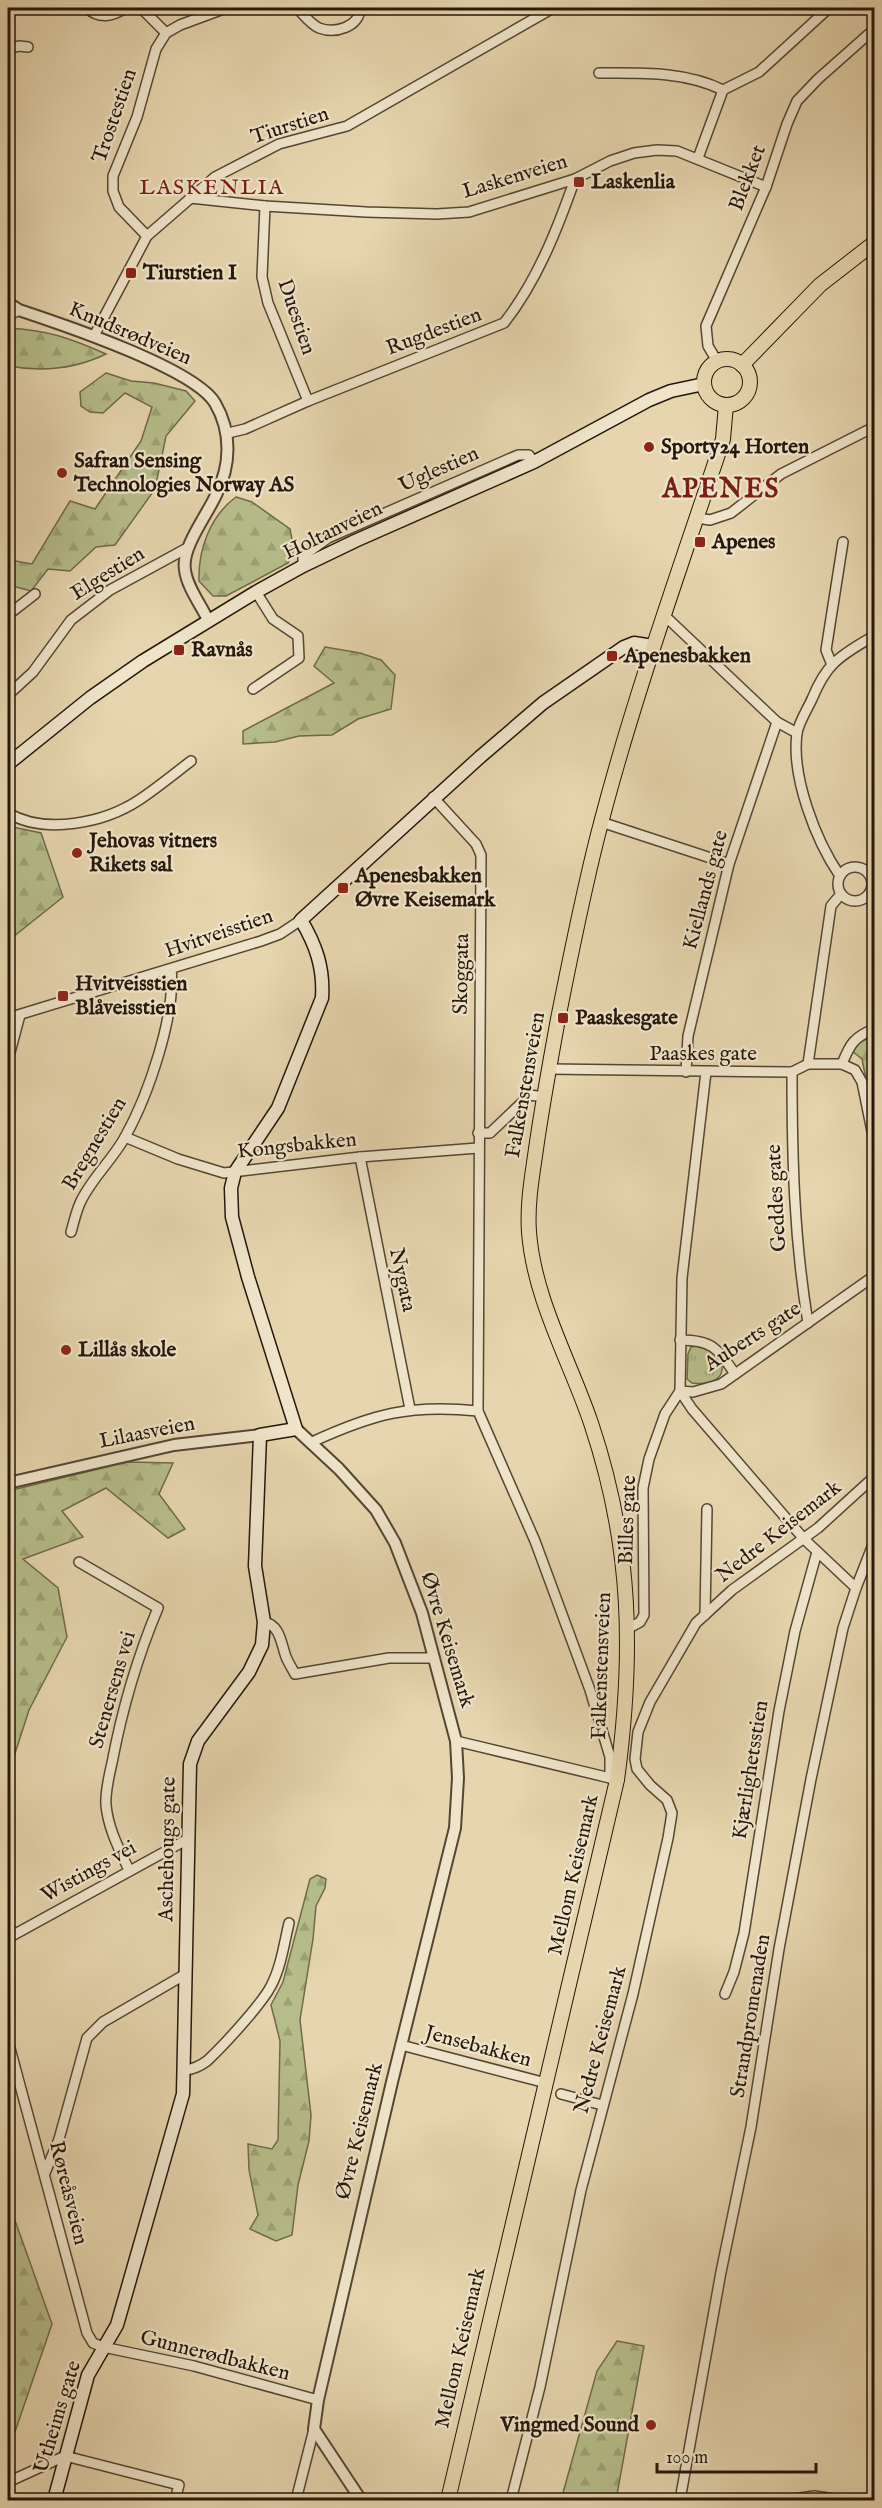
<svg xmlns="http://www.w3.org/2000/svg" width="882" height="2508" font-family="'IM FELL English',serif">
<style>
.grass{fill:url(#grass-tufts);stroke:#6e6a4a;stroke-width:1.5}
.forest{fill:url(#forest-firs);stroke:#6e6a4a;stroke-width:1.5}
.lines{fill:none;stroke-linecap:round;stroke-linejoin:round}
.minor-casing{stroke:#554634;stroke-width:12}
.tertiary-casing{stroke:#554634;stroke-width:14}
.secondary-casing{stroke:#25170b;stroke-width:15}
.primary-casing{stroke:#25170b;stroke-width:16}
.minor{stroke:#efe4ca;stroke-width:9}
.tertiary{stroke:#efe4ca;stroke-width:10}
.secondary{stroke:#efe4ca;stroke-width:12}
.primary{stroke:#e6d5ae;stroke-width:14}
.poi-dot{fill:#8f2418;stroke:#efe4ca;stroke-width:2}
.labels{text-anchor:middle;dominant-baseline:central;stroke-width:4.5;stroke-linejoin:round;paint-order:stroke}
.street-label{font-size:21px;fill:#25170b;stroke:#efe4ca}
.poi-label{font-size:21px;font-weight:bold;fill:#25170b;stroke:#efe4ca;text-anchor:start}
.neighbourhood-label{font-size:22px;letter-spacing:1.5px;fill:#7a1f14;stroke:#efe4ca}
.district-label{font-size:27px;font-weight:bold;letter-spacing:1.5px;fill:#7a1f14;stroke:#efe4ca}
</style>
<defs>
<pattern id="grass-tufts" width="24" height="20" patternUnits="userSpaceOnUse" patternTransform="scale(1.5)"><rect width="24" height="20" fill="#b6bd8a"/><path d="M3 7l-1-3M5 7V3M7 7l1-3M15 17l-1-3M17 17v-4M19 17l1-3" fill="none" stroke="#9ca276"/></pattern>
<pattern id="forest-firs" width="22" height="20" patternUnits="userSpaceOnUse" patternTransform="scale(1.5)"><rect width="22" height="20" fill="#b6bd8a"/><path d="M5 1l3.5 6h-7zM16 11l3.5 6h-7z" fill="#9ca276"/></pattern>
</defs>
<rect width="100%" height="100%" fill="#e6d5ae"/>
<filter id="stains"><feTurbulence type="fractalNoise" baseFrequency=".00333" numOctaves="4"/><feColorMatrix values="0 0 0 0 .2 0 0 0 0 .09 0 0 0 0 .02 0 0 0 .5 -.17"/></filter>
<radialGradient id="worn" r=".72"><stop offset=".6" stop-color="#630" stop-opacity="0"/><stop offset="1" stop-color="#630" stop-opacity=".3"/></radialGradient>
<path class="grass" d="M704,1345c29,16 22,43 -12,38l-5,-4 1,-25 3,-7z"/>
<g class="forest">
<path d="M8,328c39,2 62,10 98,26 -31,15 -65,18 -98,12z"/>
<path d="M106,373l25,8 23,2 32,8 9,10 -29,35 -11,53 -40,56 -19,2 -26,24 -22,-2 -17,22 -23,-6v-21l2,-4 22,4 38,-63 25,8 46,-68 11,-34 -27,-14 -22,20 -13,-1 -9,-6 -1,-14z"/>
<path d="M236,497l16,5 38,27 4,21 -6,13 -62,33h-13l-14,-15c-1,-31 11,-65 37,-84z"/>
<path d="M325,647l35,6 21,7 14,15 -4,34 -33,10 -26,16 -33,1 -24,6 -32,2v-13l91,-48 -20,-17z"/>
<path d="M8,826l33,7 22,64 -55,44z"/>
<path d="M874,1035v84l-12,-60 -10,-8 7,-8z"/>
<path d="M127,1462l46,1 -14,31 26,35 -17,9 -62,-50 -44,23 21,26 -60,22 35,29 9,49 -38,73 -21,65v-284z"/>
<path d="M317,1875l9,4 -1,9 -9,18 -3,33 -13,81 11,95 -2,26 -11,44 -6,50 -16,6 -26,-12 8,-14 -9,-45 -1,-26 24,5 6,-9 2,-99 -9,-36 12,-23 27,-103z"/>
<path d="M8,2201l44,123 -44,128z"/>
<path d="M617,2341l27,5 -28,154h-55l36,-129z"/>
</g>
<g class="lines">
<defs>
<g id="minor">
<path d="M87,8c13,12 25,8 39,0"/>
<path d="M141,8l25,25"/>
<path d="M297,8c6,6 13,16 22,20 16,6 41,-1 41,-20"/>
<path d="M8,49l11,-3 9,1"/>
<path d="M599,73c42,0 86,-2 124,17"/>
<path d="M698,158l25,-68 36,-18 70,-64"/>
<path d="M190,198l75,8 101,6 71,2 32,-2 106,-33 35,-18 24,-8 23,-3 20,1 89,36"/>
<path d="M265,206l-3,71 6,26 40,98"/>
<path d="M147,236l-28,-29 -6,-16v-15l24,-59 19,-68 10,-16 14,-8 46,-17"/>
<path d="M8,316l11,-6"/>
<path d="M94,336l53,-100 68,-59 64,-33 68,-18 206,-118"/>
<path d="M717,361l-9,-15 -2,-20 60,-139 21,-63 10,-23 21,-22 53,-47"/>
<path d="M228,433l17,-4 63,-28 196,-78c33,-42 53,-93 71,-144"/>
<path d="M697,518l13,2 21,-7 50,-39 93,-47"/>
<path d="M303,566v-10l25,-18 190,-83h11l5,7"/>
<path d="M8,615l27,-21"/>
<path d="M664,615l113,107 20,11"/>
<path d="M832,665l-6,-15 17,-108"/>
<path d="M253,689l46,-31 -1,-22 -25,-17 -17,-27"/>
<path d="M8,695l25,-23 38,-52 39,-30 79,-43"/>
<path d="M433,797l43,47 5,11 -3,556"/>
<path d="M8,813c37,22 96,10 131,-13 18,-12 35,-26 52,-39"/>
<path d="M601,822l128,42"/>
<circle cx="855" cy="884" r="17"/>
<path d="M840,876c-24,-35 -49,-99 -43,-143 2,-11 10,-23 15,-34 5,-12 11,-25 21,-35 12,-12 27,-20 41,-28"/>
<path d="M8,1018l253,-77 19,-7 21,-14"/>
<path d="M8,1060l12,-45"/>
<path d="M808,1064l23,-158 10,-12"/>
<path d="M842,1064c8,-20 12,-27 32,-35"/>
<path d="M548,1069l244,3 16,-8h34l13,6 7,12 12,59"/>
<path d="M686,1072l2,-36 41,-172 48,-142"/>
<path d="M792,1072c0,86 2,166 16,251"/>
<path d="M478,1133h12l40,-38 14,2"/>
<path d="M125,1137l53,22 46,14 136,-16 118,-9"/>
<path d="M360,1157l50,252"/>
<path d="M71,1232c3,-10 5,-21 10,-31 11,-23 32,-42 44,-64 23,-41 51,-122 46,-168"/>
<path d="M680,1340c33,0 38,9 55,34"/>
<path d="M680,1391l12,18 112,130 52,49"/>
<path d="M680,1391l13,1 28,-8 153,-108"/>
<path d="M312,1442c61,-28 97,-38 166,-31l57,130 55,149 20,67v21l7,2"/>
<path d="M79,1562l79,46c-21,50 -36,102 -46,155 -3,13 -7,29 -6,42 2,23 13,44 23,65"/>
<path d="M705,1615l2,-106"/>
<path d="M264,1622c16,3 17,21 22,35 2,5 6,11 9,17l94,-16h45"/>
<path d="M629,1628l11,-6 4,-7 -1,-127 6,-29 16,-45 15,-23 2,-113 24,-206"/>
<path d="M456,1741l154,37"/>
<path d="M8,1938l180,-99"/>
<path d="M725,1994l9,-22 10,-39 35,-222 16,-80 22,-79"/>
<path d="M8,2041l79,292 6,10 10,4 91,19 124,34"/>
<path d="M401,2045l145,38"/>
<path d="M186,2070c8,-1 14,-4 21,-9 16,-15 54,-56 64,-75 10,-19 13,-42 18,-63"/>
<path d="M561,2094l41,11"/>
<path d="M45,2173l14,-34 28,-101 16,-16 81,-47"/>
<path d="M8,2482l57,-26 114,29 -4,15"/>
<path d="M296,2500l18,-71"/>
<path d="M511,2500l29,-113 41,-197 52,-196 35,-156 4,-25 -5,-13 -17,-15 -13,-16 -2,-10 3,-27 12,-30 46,-79 36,-33 86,-62 56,-51"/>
<path d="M680,2500l41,-228 30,-145 28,-178 32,-170 32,-151 13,-40 18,-46"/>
<path d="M787,2500l27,-4 28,4"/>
</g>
<g id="tertiary">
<path d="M8,303l11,7c42,14 175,58 196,93 17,29 16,62 1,92 -9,20 -35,53 -31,75 2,17 16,35 23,50"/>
<path d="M296,1429l43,40 37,41 19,33 27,70 34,128 2,37 -3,50 -63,254 -74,318 -4,29 47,71"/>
<path d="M8,1483l166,-38 86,-10"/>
</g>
<g id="secondary">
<path d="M8,764l82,-66 53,-37 113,-69 47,-26 52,-25 179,-79 115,-62 22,-9 33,-7"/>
<path d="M54,2500l34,-125 29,-50 66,-231 7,-330 8,-23 51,-69 13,-27 2,-23 -9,-56 5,-131 36,-6 -48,-152 -16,-60 -1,-29 4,-16 43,-64 44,-110c2,-30 -6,-53 -21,-78l179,-163 63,-54 81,-56 10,-4 19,3"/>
</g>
<g id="primary">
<circle cx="727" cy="382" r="23"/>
<path d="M742,365l78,-80 54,-42"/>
<path d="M448,2500l169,-720c17,-126 15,-235 -26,-357 -21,-62 -57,-124 -62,-191 -2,-28 3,-55 7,-83 6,-43 14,-86 22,-130 13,-65 26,-132 43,-196 34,-130 80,-257 122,-384l3,-34"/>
</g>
</defs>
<use href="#minor" class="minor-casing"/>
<use href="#tertiary" class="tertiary-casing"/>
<use href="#secondary" class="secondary-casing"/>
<use href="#primary" class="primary-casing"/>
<use href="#minor" class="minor"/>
<use href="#tertiary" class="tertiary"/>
<use href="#secondary" class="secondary"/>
<use href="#primary" class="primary"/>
</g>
<g class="poi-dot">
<rect x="573" y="176" width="12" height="12" rx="3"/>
<rect x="125" y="267" width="12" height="12" rx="3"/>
<circle cx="649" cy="447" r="6"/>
<circle cx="62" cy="473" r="6"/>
<rect x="694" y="536" width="12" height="12" rx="3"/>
<rect x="173" y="644" width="12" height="12" rx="3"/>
<rect x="606" y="650" width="12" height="12" rx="3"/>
<circle cx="77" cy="853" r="6"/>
<rect x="337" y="882" width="12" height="12" rx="3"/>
<rect x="57" y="990" width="12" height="12" rx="3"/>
<rect x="557" y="1012" width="12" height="12" rx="3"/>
<circle cx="66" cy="1350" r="6"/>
<circle cx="651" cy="2425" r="6"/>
</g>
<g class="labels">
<g class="street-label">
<text transform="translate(115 116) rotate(-71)">Trostestien</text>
<text transform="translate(290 126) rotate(-18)">Tiurstien</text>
<text transform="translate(515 177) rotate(-17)">Laskenveien</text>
<text transform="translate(748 178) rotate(-69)">Blekket</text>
<text transform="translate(296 317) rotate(71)">Duestien</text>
<text transform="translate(434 332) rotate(-21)">Rugdestien</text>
<text transform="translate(130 334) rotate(23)">Knudsrødveien</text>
<text transform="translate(439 470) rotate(-24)">Uglestien</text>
<text transform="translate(333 531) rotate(-26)">Holtanveien</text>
<text transform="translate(108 574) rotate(-32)">Elgestien</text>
<text transform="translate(706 890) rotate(-75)">Kiellands gate</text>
<text transform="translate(219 934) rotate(-19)">Hvitveisstien</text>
<text transform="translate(462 974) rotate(-89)">Skoggata</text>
<text x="703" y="1054">Paaskes gate</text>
<text transform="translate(526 1085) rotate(-80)">Falkenstensveien</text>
<text transform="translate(95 1144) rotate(-59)">Bregnestien</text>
<text transform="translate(297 1146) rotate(-6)">Kongsbakken</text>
<text transform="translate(777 1198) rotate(-93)">Geddes gate</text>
<text transform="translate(402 1280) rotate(78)">Nygata</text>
<text transform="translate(753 1337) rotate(-33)">Auberts gate</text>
<text transform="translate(147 1433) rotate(-11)">Lilaasveien</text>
<text transform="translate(628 1520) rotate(-88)">Billes gate</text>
<text transform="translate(779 1532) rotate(-38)">Nedre Keisemark</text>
<text transform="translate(447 1640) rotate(73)">Øvre Keisemark</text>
<text transform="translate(602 1666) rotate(-88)">Falkenstensveien</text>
<text transform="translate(113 1690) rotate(-74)">Stenersens vei</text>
<text transform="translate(751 1770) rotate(-81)">Kjærlighetsstien</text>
<text transform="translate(168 1849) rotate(-89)">Aschehougs gate</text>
<text transform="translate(89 1872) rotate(-29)">Wistings vei</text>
<text transform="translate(574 1875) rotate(-77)">Mellom Keisemark</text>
<text transform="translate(751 2016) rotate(-81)">Strandpromenaden</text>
<text transform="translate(601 2040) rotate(-75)">Nedre Keisemark</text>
<text transform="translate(478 2047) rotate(15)">Jensebakken</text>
<text transform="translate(360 2131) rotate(-76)">Øvre Keisemark</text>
<text transform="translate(68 2193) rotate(76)">Røreåsveien</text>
<text transform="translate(461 2348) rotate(-77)">Mellom Keisemark</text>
<text transform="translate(215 2356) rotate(14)">Gunnerødbakken</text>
<text transform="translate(58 2417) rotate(-73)">Utheims gate</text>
</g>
<g class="poi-label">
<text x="591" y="182">Laskenlia</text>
<text x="143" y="273">Tiurstien I</text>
<text x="661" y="447">Sporty24 Horten</text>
<text x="74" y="461">Safran Sensing<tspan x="74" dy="24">Technologies Norway AS</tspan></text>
<text x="712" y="542">Apenes</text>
<text x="191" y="650">Ravnås</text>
<text x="624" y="656">Apenesbakken</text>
<text x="89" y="841">Jehovas vitners<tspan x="89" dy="24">Rikets sal</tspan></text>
<text x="355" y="876">Apenesbakken<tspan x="355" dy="24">Øvre Keisemark</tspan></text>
<text x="75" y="984">Hvitveisstien<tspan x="75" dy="24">Blåveisstien</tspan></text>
<text x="575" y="1018">Paaskesgate</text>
<text x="78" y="1350">Lillås skole</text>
<text x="639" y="2425" text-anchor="end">Vingmed Sound</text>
</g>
<g class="neighbourhood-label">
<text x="212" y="188">LASKENLIA</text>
</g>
<g class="district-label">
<text x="721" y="490">APENES</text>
</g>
</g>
<rect width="882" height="2508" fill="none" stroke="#e6d5ae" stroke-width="30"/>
<rect x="9" y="9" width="864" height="2490" fill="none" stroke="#25170b" stroke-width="3"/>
<rect x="15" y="15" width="852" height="2478" fill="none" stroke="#25170b" stroke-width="1.5"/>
<path d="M657 2463v9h159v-9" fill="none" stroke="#25170b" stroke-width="3"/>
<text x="666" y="2463" font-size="18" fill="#25170b" stroke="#efe4ca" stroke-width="4.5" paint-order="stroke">100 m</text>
<rect width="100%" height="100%" filter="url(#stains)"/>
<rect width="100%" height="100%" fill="url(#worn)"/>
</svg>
